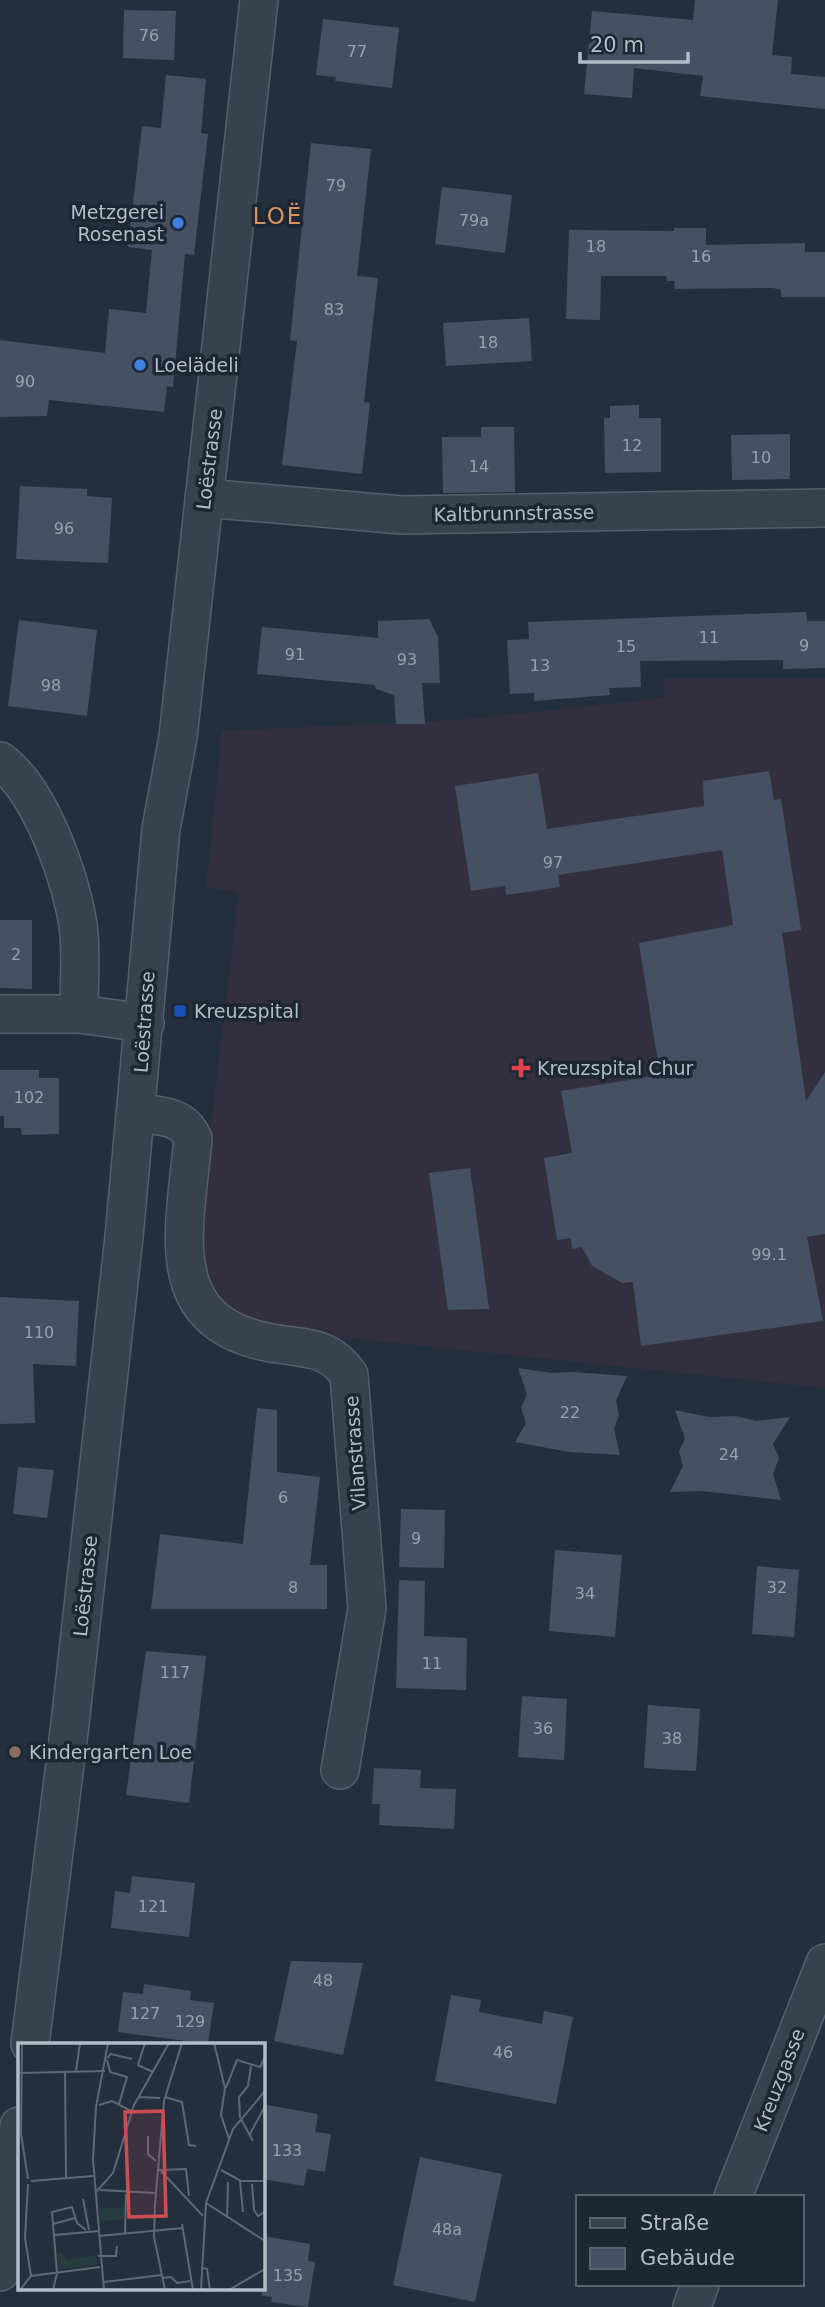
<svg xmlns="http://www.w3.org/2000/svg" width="825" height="2307" font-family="'DejaVu Sans',sans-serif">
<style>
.medical{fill:#32303f}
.building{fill:#455162}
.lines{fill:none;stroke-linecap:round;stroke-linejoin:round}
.street-casing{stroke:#565f6c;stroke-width:40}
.street{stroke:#38414e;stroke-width:37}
.shop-dot{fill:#3f7fe0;stroke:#1d2633;stroke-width:2.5}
.transit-dot{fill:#1a4fb4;stroke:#1d2633;stroke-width:2.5}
.health-dot{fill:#e0444e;stroke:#1d2633;stroke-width:2.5}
.education-dot{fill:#8d6e63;stroke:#1d2633;stroke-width:2.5}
.labels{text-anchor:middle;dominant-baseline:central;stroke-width:7;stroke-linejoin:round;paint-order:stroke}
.number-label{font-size:16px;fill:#98a1af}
.poi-label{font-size:19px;fill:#b4bcc9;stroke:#1d2633;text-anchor:start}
.street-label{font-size:19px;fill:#b4bcc9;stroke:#1d2633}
.quarter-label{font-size:23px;letter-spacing:2px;fill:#d59563;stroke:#1d2633}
.inset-road{fill:none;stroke:#5e6776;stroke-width:2}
.view{fill:#ce4d50;fill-opacity:0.15;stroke:#ce4d50;stroke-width:3.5}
.inset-edge{fill:none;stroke:#b4bcc9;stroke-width:3.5}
</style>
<rect width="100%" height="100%" fill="#242f3e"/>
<path class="medical" d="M663,678h162v710l-563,-59 -36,-18 -29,-49v-18l42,-352 -33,-4 16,-157 238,-11 204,-22z"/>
<g class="building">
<path d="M695,0h83l-6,55 20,2 -1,17 34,3v32l-125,-13 3,-20 -69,-8 -2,30 -48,-4 8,-83 101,9z"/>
<path d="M124,10l52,1 -2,49 -51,-2z"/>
<path d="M323,19l76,9 -7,60 -57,-7 1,-4 -20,-2z"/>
<path d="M166,75l40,4 -5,54 7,1 -14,121 -9,-1 -12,133 -6,-1 -3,26 -115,-12 -2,16 -47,1v-77l105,13 4,-44 37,4 6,-63 -24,-3 14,-121 19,2z"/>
<path d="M311,143l60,6 -14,127 21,2 -14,124 6,1 -8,71 -80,-9 15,-124 -7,-1z"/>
<path d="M442,187l70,8 -7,58 -70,-9z"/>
<path d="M674,228h32v17l99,-2v9h20v45h-44v-7l-8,-2 -98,1 -1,-8h-7l-1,-5h-65l-1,44 -34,-1 3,-89 105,1z"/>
<path d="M529,318l3,43 -86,5 -3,-43z"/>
<path d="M639,405v13h22v54l-56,1 -1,-55h6v-12z"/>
<path d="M481,427h33l1,65 -72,1 -1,-56h39z"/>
<path d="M790,434v45l-58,1 -1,-45z"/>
<path d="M20,486l67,3v7l25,2 -4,65 -92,-4z"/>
<path d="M806,612l1,9h18v47l-42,1v-9l-143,1 1,26 -32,1 1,7 -76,6v-8l-24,1 -3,-54 22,-1 -1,-17z"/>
<path d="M429,619l9,18 2,46h-18l3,41h-29l-2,-29 -18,-6 -1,-4 -118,-11 5,-47 116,11v-17z"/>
<path d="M19,620l78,10 -10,86 -79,-10z"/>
<path d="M769,771l5,29 7,-1 20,131 -19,3 24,168 19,-29v162l-18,3 16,84 -182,25 -8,-64 -11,1 -30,-17 -10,-19 -10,2 -1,-11 -14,2 -13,-82 28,-5 -11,-62 99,-16 -21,-132 94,-18 -11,-75 -164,25 2,12 -54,8 -1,-9 -34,5 -16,-105 83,-13 9,56 157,-23 -1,-25z"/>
<path d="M0,920h32v69l-32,-1z"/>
<path d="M0,1070h39v8h20v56l-37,1 -1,-7h-17v-12h-4z"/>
<path d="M470,1168l19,141 -41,1 -19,-137z"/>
<path d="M0,1297l79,4 -3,65 -43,-2 2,59 -35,1z"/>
<path d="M518,1368l34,5 21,-1 54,4 -11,25 3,14 -5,14 6,26 -51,-3 -54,-10 11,-19 -5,-15 6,-14z"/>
<path d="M257,1408l20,2v62l43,5 -10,88h17v44h-176l9,-75 83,10z"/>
<path d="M675,1410l34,7 27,-1 20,5 34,-4 -17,27 6,14 -6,16 8,26 -79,-9 -32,1 13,-26 -4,-15 6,-12z"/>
<path d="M18,1467l36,3 -7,48 -34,-4z"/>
<path d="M401,1509l44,1 -1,58 -45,-1z"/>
<path d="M555,1550l67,5 -7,82 -66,-6z"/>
<path d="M757,1566l42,4 -5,67 -42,-3z"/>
<path d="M399,1580l26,1 -1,55 43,2 -1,52 -70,-2z"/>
<path d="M146,1651l60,5 -17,147 -63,-8z"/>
<path d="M522,1696l45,3 -3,61 -46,-3z"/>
<path d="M648,1705l52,4 -4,62 -52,-3z"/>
<path d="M374,1768l47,2 -1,18 36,1 -2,40 -75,-4 1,-21h-8z"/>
<path d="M132,1876l63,7 -6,54 -78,-9 4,-37 15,2z"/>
<path d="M291,1961l72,2 -20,92 -69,-14z"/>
<path d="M144,1984l47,7 -1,9 24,3 -6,41 -90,-12 5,-40 20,2z"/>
<path d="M451,1995l30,5 -2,12 63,12 2,-13 29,6 -17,87 -121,-23z"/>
<path d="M262,2104l56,10 -3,18 16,2 -6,38 -18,-3 -3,17 -42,-7z"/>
<path d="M420,2157l82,17 -27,128 -82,-17z"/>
<path d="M262,2236l48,8 -2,17 7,1 -7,45 -37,-5 1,-5 -10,-1z"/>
</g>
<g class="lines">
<defs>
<g id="street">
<path d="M204,498l198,17 423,-7"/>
<path d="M0,761c41,29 74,124 79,172 2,27 0,54 0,81l66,9"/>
<path d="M0,1014h79"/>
<path d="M137,1113c24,3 46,2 56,26 -9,96 -36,191 92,206 29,4 47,5 64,30l18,233 -27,162"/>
<path d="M30,2044l40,-320 54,-487 37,-408 17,-92 81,-737"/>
<path d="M733,2197l92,-234"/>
<path d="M0,2272l19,-146"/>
<path d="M692,2307l8,-23"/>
</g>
</defs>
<use href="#street" class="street-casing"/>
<use href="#street" class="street"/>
</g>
<g class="shop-dot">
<circle cx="178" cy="223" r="7"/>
<circle cx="140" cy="365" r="7"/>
</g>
<rect class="transit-dot" x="173" y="1004" width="14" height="14" rx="3.5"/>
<path class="health-dot" d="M517.5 1057.5h7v7h7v7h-7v7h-7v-7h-7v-7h7z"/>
<circle class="education-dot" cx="15" cy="1752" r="7"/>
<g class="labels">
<g class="number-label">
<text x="149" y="35">76</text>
<text x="357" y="51">77</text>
<text x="336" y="185">79</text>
<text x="474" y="220">79a</text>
<text x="596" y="246">18</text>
<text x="701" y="256">16</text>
<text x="334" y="309">83</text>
<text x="488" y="342">18</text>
<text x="25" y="381">90</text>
<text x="632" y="445">12</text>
<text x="761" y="457">10</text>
<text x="479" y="466">14</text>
<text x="64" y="528">96</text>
<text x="709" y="637">11</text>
<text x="804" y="645">9</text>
<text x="626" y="646">15</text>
<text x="295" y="654">91</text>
<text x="407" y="659">93</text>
<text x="540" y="665">13</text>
<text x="51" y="685">98</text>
<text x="553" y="862">97</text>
<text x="16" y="954">2</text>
<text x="29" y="1097">102</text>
<text x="769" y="1254">99.1</text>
<text x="39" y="1332">110</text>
<text x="570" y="1412">22</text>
<text x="729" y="1454">24</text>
<text x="283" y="1497">6</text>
<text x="416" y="1538">9</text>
<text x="293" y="1587">8</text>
<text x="777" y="1587">32</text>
<text x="585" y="1593">34</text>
<text x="432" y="1663">11</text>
<text x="175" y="1672">117</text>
<text x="543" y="1728">36</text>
<text x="672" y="1738">38</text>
<text x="153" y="1906">121</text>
<text x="323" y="1980">48</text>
<text x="145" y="2013">127</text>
<text x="190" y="2021">129</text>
<text x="503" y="2052">46</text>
<text x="287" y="2150">133</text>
<text x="447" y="2229">48a</text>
<text x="288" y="2275">135</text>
</g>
<g class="poi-label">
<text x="164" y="212" text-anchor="end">Metzgerei<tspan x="164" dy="22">Rosenast</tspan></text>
<text x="154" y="365">Loelädeli</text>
<text x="194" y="1011">Kreuzspital</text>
<text x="537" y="1068">Kreuzspital Chur</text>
<text x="29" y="1752">Kindergarten Loe</text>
</g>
<g class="street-label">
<text transform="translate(209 459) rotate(-83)">Loëstrasse</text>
<text transform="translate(514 513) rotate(-1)">Kaltbrunnstrasse</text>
<text transform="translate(144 1022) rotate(-86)">Loëstrasse</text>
<text transform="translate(355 1453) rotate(-94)">Vilanstrasse</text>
<text transform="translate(85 1586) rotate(-84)">Loëstrasse</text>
<text transform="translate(779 2080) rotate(-69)">Kreuzgasse</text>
</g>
<g class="quarter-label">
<text x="278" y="216">LOË</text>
</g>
</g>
<g transform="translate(18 2043)">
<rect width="247" height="247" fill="#242f3e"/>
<path d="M107,164l-1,13 -23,1 -2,-12zM44,210l5,7 28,-5 2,9 -38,6 -2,-16z" fill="#263c3f"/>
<path class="inset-road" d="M4,0l-1,91 7,45M127,0l-7,22 15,7M196,0l11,45 -4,27 8,24M89,15l4,-4 21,5M89,17l3,12 17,5 -8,27M47,28l1,106M58,28l4,-28M0,30l87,-2M208,45l11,-28 23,7 5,-10M120,54l22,1M147,54l17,5 7,43 7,1M81,62l13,-4 19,10M222,75l-1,-21 9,-11 3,-20M223,76l12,22M232,91l15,-28M130,93v18l8,7M141,126l44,47M143,127l25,-1 3,27M203,127l20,11h24M13,138l62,-5M222,138l3,31M10,141l-3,54 6,38M234,141l2,26 4,6 6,-4M82,147l56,3M78,149l17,-19 21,-68 35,-62M65,156l6,31M188,160l59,38M209,175l1,-36M35,181l22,-6M164,181l11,66M107,190l1,-39M36,192l45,-4M81,193l84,-8M80,213h18l1,-10M184,225l5,1 3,21M144,235l9,-1 6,6 14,-2M86,239l58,-7M2,247l11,-14 69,-9M35,247l4,-17 -5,-61 20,-5 5,16 9,7M86,247l-11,-131 3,-52 12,-64M147,247l-11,-53 1,-33 9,-103 18,-58M183,247l5,-87 27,-74 32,-38M211,247l36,-21"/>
<path class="view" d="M145,68l3,105 -37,1 -4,-105z"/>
<rect width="247" height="247" class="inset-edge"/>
</g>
<rect x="576" y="2195" width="228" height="91" fill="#1d2633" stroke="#59626f" stroke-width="2"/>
<rect x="590" y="2218" width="35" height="10" fill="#38414e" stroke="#59626f" stroke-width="2"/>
<text x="640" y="2230" font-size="21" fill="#b4bcc9">Straße</text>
<rect x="590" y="2248" width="35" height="21" fill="#455162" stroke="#59626f" stroke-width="2"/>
<text x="640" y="2265" font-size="21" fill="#b4bcc9">Gebäude</text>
<path d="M580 52v10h108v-10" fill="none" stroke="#b4bcc9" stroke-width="3.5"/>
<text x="590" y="52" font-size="21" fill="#b4bcc9" stroke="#1d2633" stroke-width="5" paint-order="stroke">20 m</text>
</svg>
